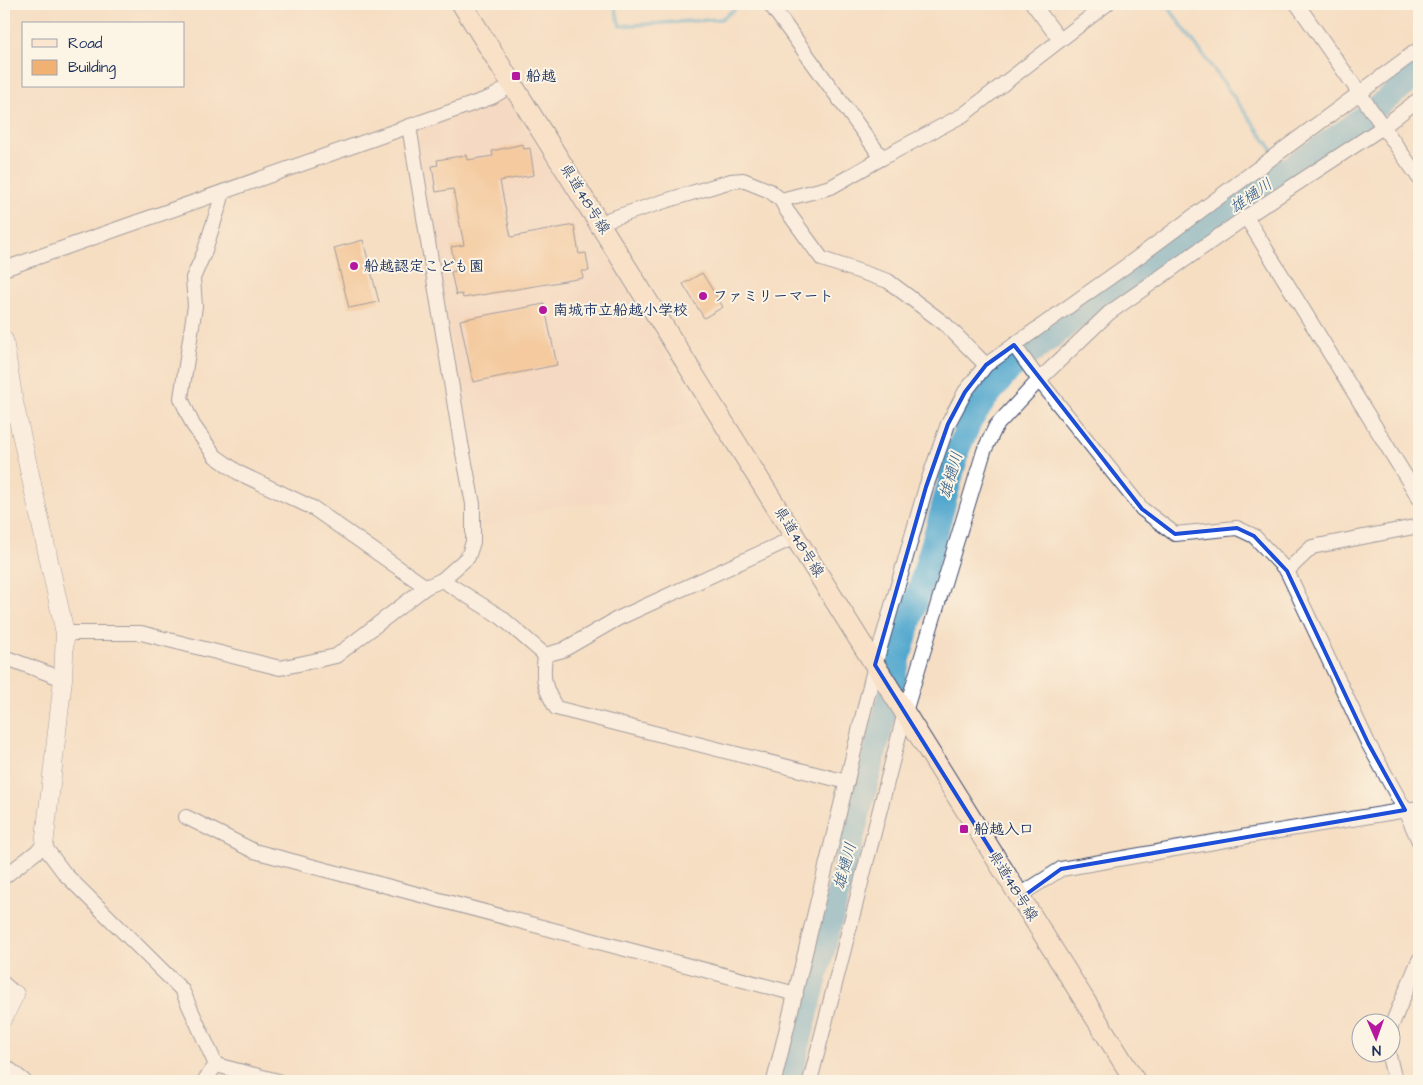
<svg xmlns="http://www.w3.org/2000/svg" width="1423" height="1085" font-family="'Architects Daughter','Klee One',sans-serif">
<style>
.built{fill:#f4d3c0}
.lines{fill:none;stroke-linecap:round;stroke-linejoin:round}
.stream{stroke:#52a8cf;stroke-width:4}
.river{stroke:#52a8cf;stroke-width:24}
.building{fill:#f1b172}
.minor-casing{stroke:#3c496d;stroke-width:16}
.tertiary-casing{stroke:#3c496d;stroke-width:19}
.secondary-casing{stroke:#3c496d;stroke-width:22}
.minor{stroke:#fff;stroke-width:14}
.tertiary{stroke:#fff;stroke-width:18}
.secondary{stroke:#fce5cf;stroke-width:20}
.marked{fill:none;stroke:#1d4ed8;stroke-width:4;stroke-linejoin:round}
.poi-dot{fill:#b5179e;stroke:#fcf5e5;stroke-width:2}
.labels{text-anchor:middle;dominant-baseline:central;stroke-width:4;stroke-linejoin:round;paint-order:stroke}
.poi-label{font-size:15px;font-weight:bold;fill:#1b2f5e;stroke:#fcf5e5;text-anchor:start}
.street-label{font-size:15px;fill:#1b2f5e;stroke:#fcf5e5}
.water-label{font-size:16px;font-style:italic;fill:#2e5986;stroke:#fcf5e5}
</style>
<rect width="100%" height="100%" fill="#fcf5e5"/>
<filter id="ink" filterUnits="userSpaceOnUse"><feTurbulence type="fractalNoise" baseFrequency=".02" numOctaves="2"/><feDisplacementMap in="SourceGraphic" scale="10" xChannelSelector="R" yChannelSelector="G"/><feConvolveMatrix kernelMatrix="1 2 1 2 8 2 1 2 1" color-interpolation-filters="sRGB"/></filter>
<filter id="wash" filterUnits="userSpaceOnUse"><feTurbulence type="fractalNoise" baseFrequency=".0096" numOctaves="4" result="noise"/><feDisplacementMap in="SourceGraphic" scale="20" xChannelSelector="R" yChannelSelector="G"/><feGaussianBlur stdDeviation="1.12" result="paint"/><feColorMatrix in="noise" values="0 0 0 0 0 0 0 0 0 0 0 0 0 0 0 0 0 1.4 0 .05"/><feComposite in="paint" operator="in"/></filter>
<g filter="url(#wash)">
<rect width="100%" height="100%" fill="#f5dec3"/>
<path class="built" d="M508,98l125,202 70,116 -68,30 -7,55 -72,5 -75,21 -1,-15 -62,-371 6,-12z"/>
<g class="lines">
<g class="stream">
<path d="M614,4l6,22 101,-7 21,-15"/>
<path d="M1166,4l108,148"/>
<path d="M1278,157l9,13"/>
</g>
<path class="river" d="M789,1081l111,-426 37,-126 22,-82 12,-27 15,-22 24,-29 82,-63 130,-93 123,-82 74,-57"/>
</g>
<g id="blocks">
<g class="building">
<path d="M523,144l1,5 6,-1 4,27 -34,6 11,56 63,-12 5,29 7,-1 3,18h-7l1,7 -120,20 -1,-4 -6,1 -5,-23 5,-1 -5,-24 13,-2 -11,-56 -17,3 -4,-26 6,-1 -1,-5 29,-5 1,5 26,-4 -1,-5z"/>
<path d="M363,240l16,62 -30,6 -15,-60z"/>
<path d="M702,273l21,34 -19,11 -21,-34z"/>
<path d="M544,304l13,61 -84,17 -13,-62z"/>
</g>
</g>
</g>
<g filter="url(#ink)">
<use href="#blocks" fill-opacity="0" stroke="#3c496d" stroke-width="1"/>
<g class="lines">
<defs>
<g id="minor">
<path d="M770,4l112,154"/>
<path d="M1033,4l27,36"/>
<path d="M1297,4l122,174"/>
<path d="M409,126l52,317 12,61v38l-5,15 -26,23"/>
<path d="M223,192l-3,11 -16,50 -11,25 2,28 -14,92 12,27 22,31 24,17 74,35 113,79 16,-7 59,37 44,38"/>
<path d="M781,200l50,-13 51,-29 81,-43 144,-111"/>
<path d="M1246,217l173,281"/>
<path d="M601,224l9,-5 55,-18 66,-20 12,-1 27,11 11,9 6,11 35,48 66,22 57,43 41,41"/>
<path d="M4,269l488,-172 20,-12"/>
<path d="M1014,345l25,35 103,129 33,25 62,-6 17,8 33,35 81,172 37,67 14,31"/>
<path d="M1287,571l25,-24 107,-21"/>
<path d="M65,633h76l139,35 56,-12 90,-69"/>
<path d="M545,655c-3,25 -1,32 11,53l291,74"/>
<path d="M545,655l18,-5 54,-31 178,-82"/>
<path d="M4,657l59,22"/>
<path d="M186,817l68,34 542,143"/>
<path d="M4,877l40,-31 21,28 117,116 34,75"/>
<path d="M1021,898l7,-8 33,-21 187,-33 171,-28"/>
<path d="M4,984l11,10"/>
<path d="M1390,1029l29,-69"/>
<path d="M1388,1052l7,29"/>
<path d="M4,1065l20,16"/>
<path d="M216,1065l62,16"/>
<path d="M204,1081l12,-16"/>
<path d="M774,1081l101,-416 51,-178 22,-63 17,-32 21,-27 140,-99 293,-217"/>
<path d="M810,1081l95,-369 79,-261 12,-25 43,-46 70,-67 137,-96 137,-90 36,-28"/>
</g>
<g id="tertiary">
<path d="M4,340l10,62 51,231 -2,46 -19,167"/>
<path d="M4,1017l11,-23"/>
</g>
<path id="secondary" d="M462,4l673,1077"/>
</defs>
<use href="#minor" class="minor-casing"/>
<use href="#tertiary" class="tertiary-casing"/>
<use href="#secondary" class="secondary-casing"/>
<use href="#minor" class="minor"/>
<use href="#tertiary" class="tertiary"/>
<use href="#secondary" class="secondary"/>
</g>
</g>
<path d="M0 0H1423V1085H0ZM1014,345l128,164 33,25 62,-6 17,8 33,35 81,172 37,67 -344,59 -40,29 -146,-233 51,-178 22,-63 17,-32 21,-27z" fill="#f5dec3" fill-opacity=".55" fill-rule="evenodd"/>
<path class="marked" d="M1014,345l128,164 33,25 62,-6 17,8 33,35 81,172 37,67 -344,59 -40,29 -146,-233 51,-178 22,-63 17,-32 21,-27z"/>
<g class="poi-dot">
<rect x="511" y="71" width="10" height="10" rx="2.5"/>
<circle cx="354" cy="266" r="5"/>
<circle cx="703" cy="296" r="5"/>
<circle cx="543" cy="310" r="5"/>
<rect x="959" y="824" width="10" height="10" rx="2.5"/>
</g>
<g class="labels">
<g class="poi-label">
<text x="526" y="76">船越</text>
<text x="364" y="266">船越認定こども園</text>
<text x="713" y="296">ファミリーマート</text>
<text x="553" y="310">南城市立船越小学校</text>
<text x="974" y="829">船越入口</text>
</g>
<g class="street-label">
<text transform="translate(585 199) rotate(58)">県道48号線</text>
<text transform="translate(799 542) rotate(58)">県道48号線</text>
<text transform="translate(1013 886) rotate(58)">県道48号線</text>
</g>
<g class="water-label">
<text transform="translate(1251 196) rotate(-35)">雄樋川</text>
<text transform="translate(951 475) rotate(-74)">雄樋川</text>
<text transform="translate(845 866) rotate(-75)">雄樋川</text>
</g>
</g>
<rect width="1423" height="1085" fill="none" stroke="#fcf5e5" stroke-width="20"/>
<rect x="22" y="22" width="162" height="65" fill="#fcf5e5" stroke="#a2a6af"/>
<rect x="32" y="39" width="25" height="8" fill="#fce5cf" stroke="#a2a6af"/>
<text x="68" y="48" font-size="15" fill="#1b2f5e">Road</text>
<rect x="32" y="60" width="25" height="15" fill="#f1b172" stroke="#a2a6af"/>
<text x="68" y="72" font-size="15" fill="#1b2f5e">Building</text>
<g transform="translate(1376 1038) rotate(178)"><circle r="24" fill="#fcf5e5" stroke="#a2a6af"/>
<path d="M0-4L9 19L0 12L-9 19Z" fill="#b5179e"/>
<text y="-8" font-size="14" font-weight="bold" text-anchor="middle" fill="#1b2f5e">N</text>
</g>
</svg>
